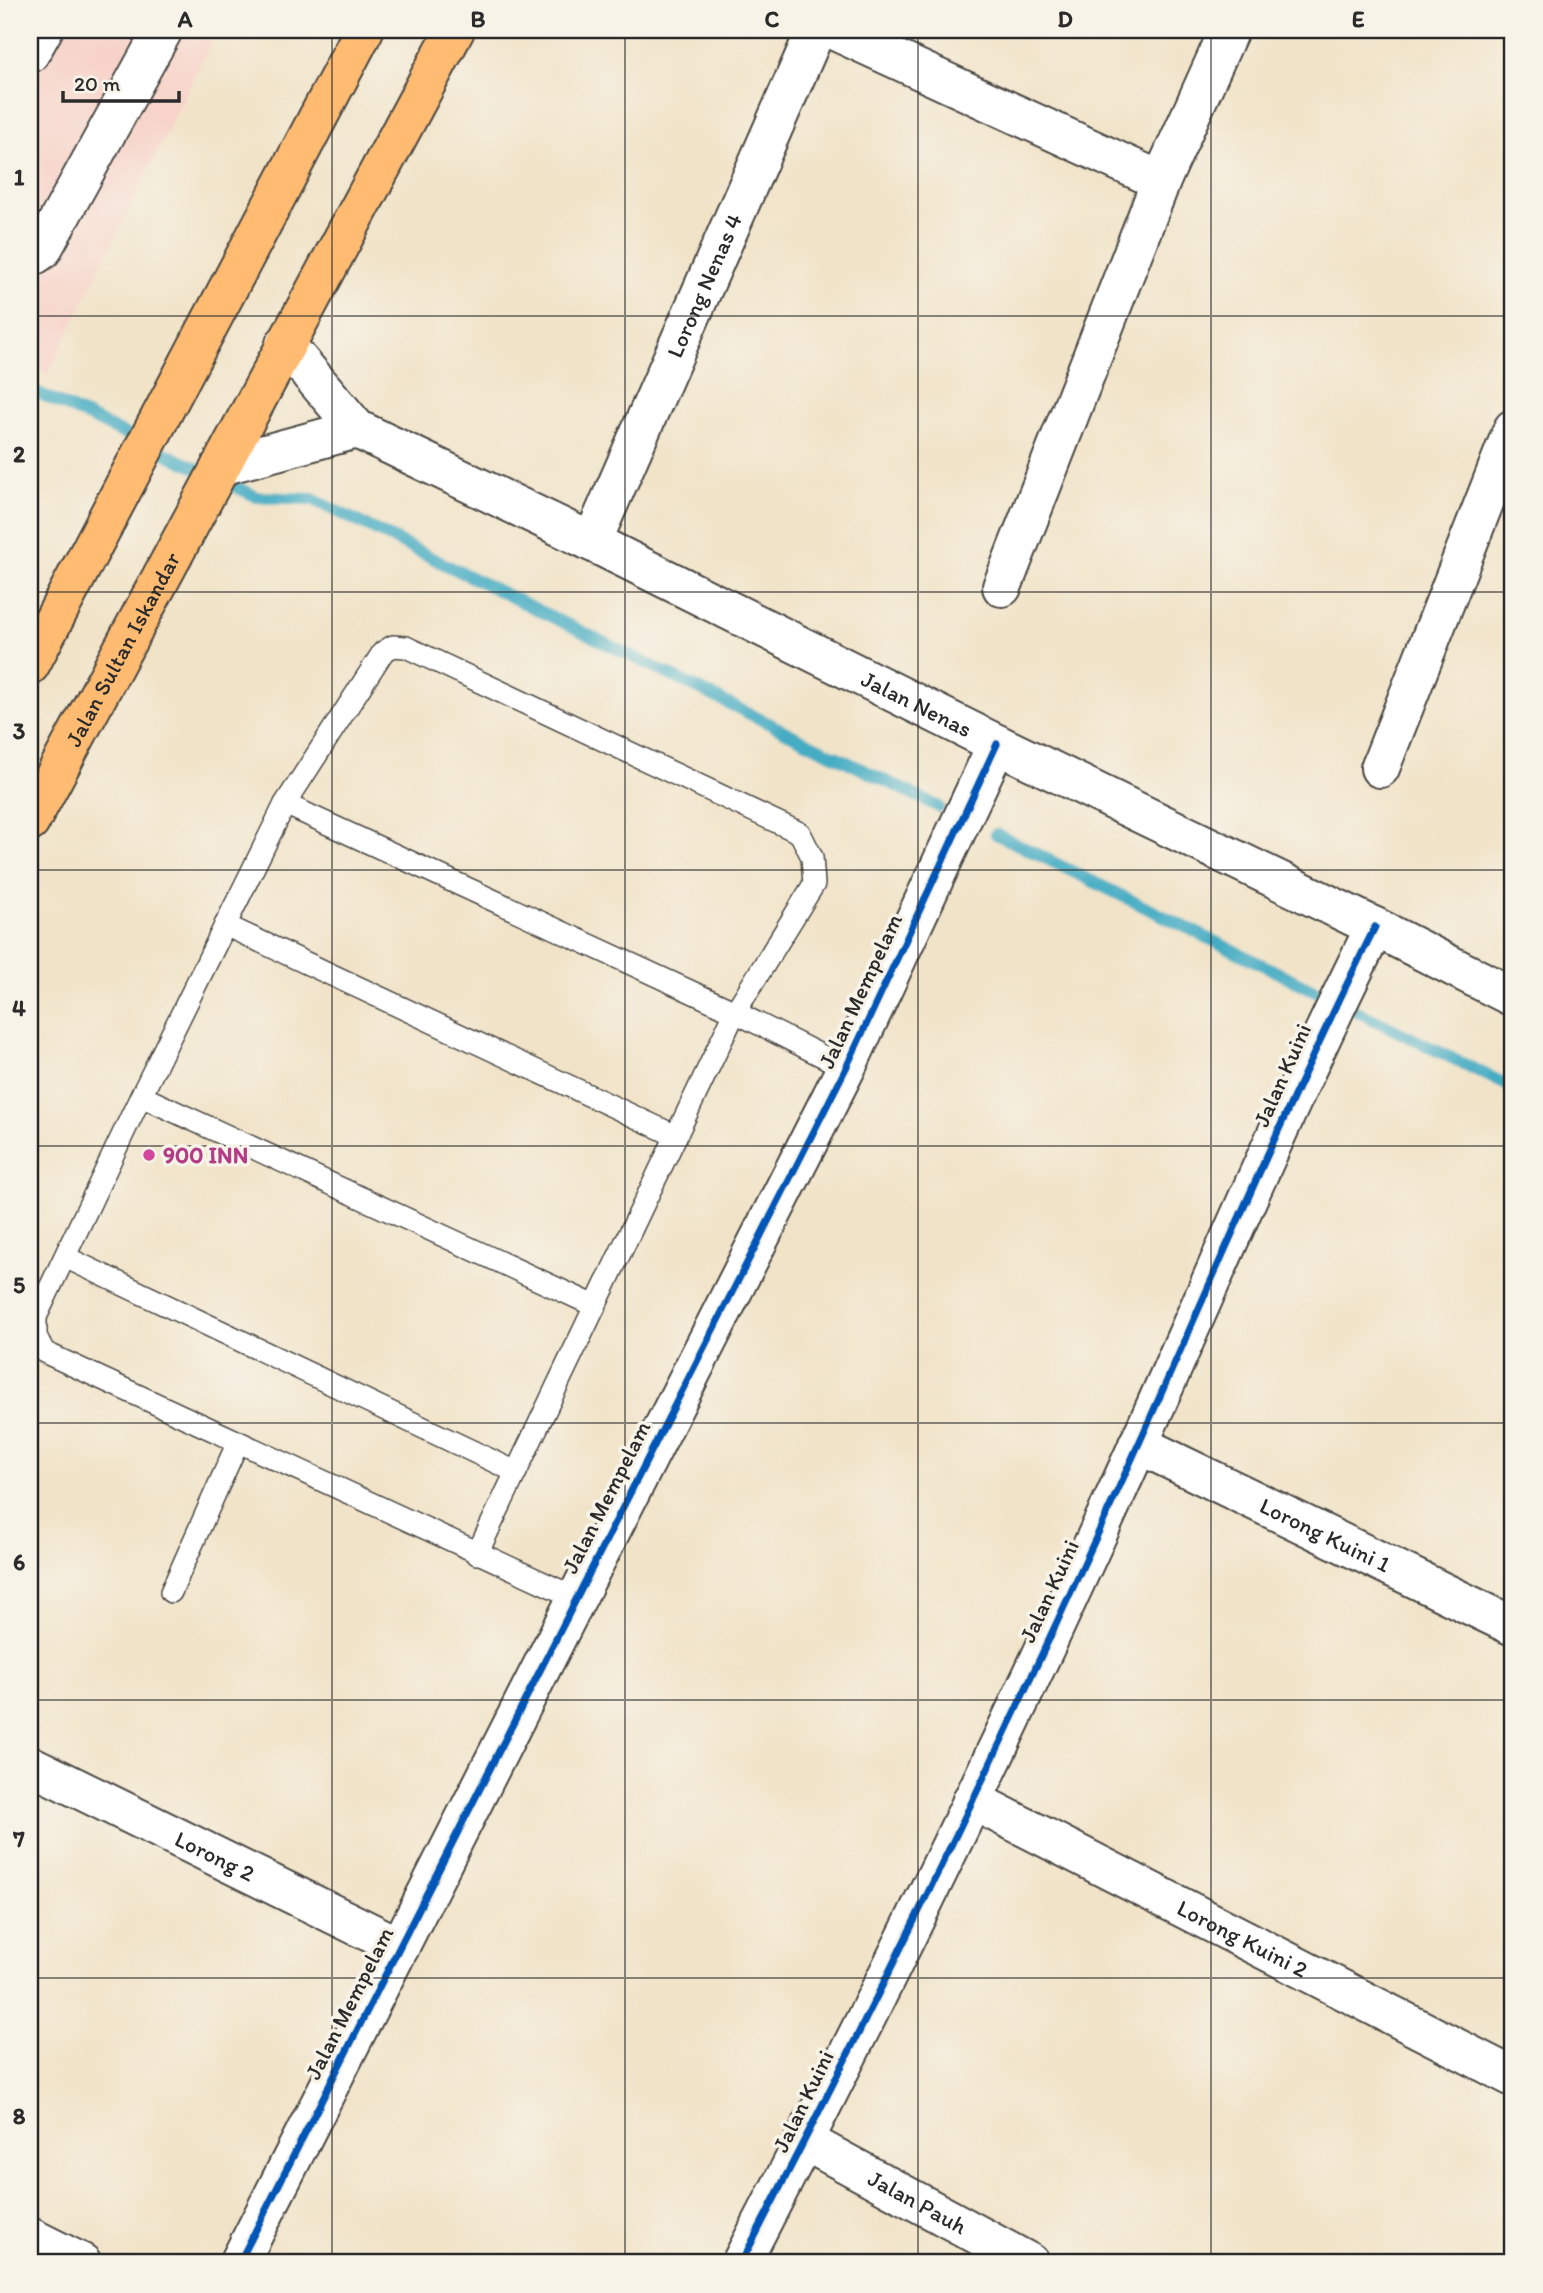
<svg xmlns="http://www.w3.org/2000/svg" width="1543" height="2293" font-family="Itim,sans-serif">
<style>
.built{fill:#f7d1c7}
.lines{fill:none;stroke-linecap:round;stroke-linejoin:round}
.stream{stroke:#44acc3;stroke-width:12}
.lane-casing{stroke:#494743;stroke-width:24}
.street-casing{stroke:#494743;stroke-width:42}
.primary-casing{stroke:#494743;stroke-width:42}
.lane{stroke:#fff;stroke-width:21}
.street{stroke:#fff;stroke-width:38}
.primary{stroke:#febb71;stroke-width:38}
.cycleway-casing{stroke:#f7f3e8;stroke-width:11}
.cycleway{stroke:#0057b8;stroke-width:7}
.grid{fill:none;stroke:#2b2b2b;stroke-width:2;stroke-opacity:0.55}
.hotel-dot{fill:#d1479c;stroke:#f7f3e8;stroke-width:2.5}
.labels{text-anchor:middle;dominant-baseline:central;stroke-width:7;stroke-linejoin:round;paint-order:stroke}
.street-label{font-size:23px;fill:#2b2b2b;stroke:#f7f3e8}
.hotel-label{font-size:23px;font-weight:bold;fill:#b23c85;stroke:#f7f3e8;text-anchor:start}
.neatline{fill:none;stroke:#2b2b2b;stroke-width:2.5}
.grid-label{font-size:23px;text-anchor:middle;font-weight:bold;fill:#2b2b2b}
</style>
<rect width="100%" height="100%" fill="#f7f3e8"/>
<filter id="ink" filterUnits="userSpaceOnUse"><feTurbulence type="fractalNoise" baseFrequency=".0143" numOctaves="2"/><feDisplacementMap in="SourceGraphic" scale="14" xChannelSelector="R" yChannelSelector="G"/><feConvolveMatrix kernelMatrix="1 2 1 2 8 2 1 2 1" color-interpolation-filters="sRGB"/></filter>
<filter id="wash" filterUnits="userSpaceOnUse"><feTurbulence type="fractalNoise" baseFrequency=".00686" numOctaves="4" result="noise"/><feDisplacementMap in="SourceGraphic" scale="28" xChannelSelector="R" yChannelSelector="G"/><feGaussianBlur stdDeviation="1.57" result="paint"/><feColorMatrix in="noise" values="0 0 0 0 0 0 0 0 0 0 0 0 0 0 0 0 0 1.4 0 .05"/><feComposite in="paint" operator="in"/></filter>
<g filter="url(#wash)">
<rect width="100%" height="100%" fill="#f1e3c8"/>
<path class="built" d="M30,30h187l-169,344 -18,-10z"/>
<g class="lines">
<g class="stream">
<path d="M30,389l227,108 55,2 627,308"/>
<path d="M996,834l517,254"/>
</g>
</g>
</g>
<g filter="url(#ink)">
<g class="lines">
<defs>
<g id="lane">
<path d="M285,804l450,208 111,56"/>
<path d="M225,925l451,211"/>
<path d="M141,1096l454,210"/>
<path d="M65,1257l451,215"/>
<path d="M477,1554l258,-542 79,-128 -2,-27 -12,-24 -394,-186 -13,-1 -10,6 -98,152 -144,292 -105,221v19l8,16 532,246"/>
<path d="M171,1592l67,-150"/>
</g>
<g id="street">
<path d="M833,30l328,151"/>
<path d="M30,53l13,-23"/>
<path d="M30,258l12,-8 121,-220"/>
<path id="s1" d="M285,344l72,85 235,113 405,202 378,183 138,70"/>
<path d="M221,466l136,-37"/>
<path id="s2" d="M592,542l224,-512"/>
<path d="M1002,587l159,-406 68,-151"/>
<path d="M1380,768l133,-339"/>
<path id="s3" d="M1138,1444l375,182"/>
<path id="s4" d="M30,1765l370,182"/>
<path id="s5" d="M972,1800l541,277"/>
<path id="s6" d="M805,2141l225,122"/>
<path d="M30,2237l52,26"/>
<path d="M239,2263l607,-1195 151,-324"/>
<path d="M741,2263c141,-270 274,-545 399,-822 77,-172 151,-346 235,-514"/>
</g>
<g id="primary">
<path d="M30,665l334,-635"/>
<path id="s7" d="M30,822l425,-792"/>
</g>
</defs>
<use href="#lane" class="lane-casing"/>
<use href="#street" class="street-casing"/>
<use href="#primary" class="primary-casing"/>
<use href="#lane" class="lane"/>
<use href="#street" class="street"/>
<use href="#primary" class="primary"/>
<defs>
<g id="cycleway">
<path d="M239,2263l607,-1195 151,-324"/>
<path d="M741,2263c141,-270 274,-545 399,-822 77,-172 151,-346 235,-514"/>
</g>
</defs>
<use href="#cycleway" class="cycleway-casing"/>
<use href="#cycleway" class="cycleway"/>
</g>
</g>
<path class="grid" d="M332,30v2233M625,30v2233M918,30v2233M1211,30v2233M30,316h1483M30,592h1483M30,870h1483M30,1146h1483M30,1423h1483M30,1700h1483M30,1978h1483"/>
<circle class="hotel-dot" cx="149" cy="1155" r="7"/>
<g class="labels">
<g class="street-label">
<text stroke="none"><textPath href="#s2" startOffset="280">Lorong Nenas 4</textPath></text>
<text stroke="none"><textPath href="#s7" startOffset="196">Jalan Sultan Iskandar</textPath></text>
<text stroke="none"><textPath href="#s1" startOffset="735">Jalan Nenas</textPath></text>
<text transform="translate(860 991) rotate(-65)">Jalan Mempelam</text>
<text transform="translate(1282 1075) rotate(-66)">Jalan Kuini</text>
<text transform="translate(606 1497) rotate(-63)">Jalan Mempelam</text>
<text stroke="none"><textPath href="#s3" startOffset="208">Lorong Kuini 1</textPath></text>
<text transform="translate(1049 1591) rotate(-65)">Jalan Kuini</text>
<text stroke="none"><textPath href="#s4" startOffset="206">Lorong 2</textPath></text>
<text stroke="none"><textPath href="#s5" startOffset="304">Lorong Kuini 2</textPath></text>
<text transform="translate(349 2003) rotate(-63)">Jalan Mempelam</text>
<text transform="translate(803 2101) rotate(-64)">Jalan Kuini</text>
<text stroke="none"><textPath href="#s6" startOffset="128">Jalan Pauh</textPath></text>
</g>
<g class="hotel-label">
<text x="163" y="1155">900 INN</text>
</g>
</g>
<rect width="1543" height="2293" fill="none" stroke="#f7f3e8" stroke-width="77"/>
<path d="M63 91v10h116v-10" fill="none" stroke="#2b2b2b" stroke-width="3.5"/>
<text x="74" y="91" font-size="21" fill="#2b2b2b" stroke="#f7f3e8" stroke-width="5" paint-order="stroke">20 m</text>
<rect x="38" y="38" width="1466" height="2216" class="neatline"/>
<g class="grid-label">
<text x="185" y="27">A</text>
<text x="478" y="27">B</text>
<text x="772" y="27">C</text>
<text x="1065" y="27">D</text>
<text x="1358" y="27">E</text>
<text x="19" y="185">1</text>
<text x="19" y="462">2</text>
<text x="19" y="739">3</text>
<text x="19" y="1016">4</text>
<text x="19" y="1293">5</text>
<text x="19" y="1570">6</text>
<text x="19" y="1847">7</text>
<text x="19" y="2124">8</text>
</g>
</svg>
